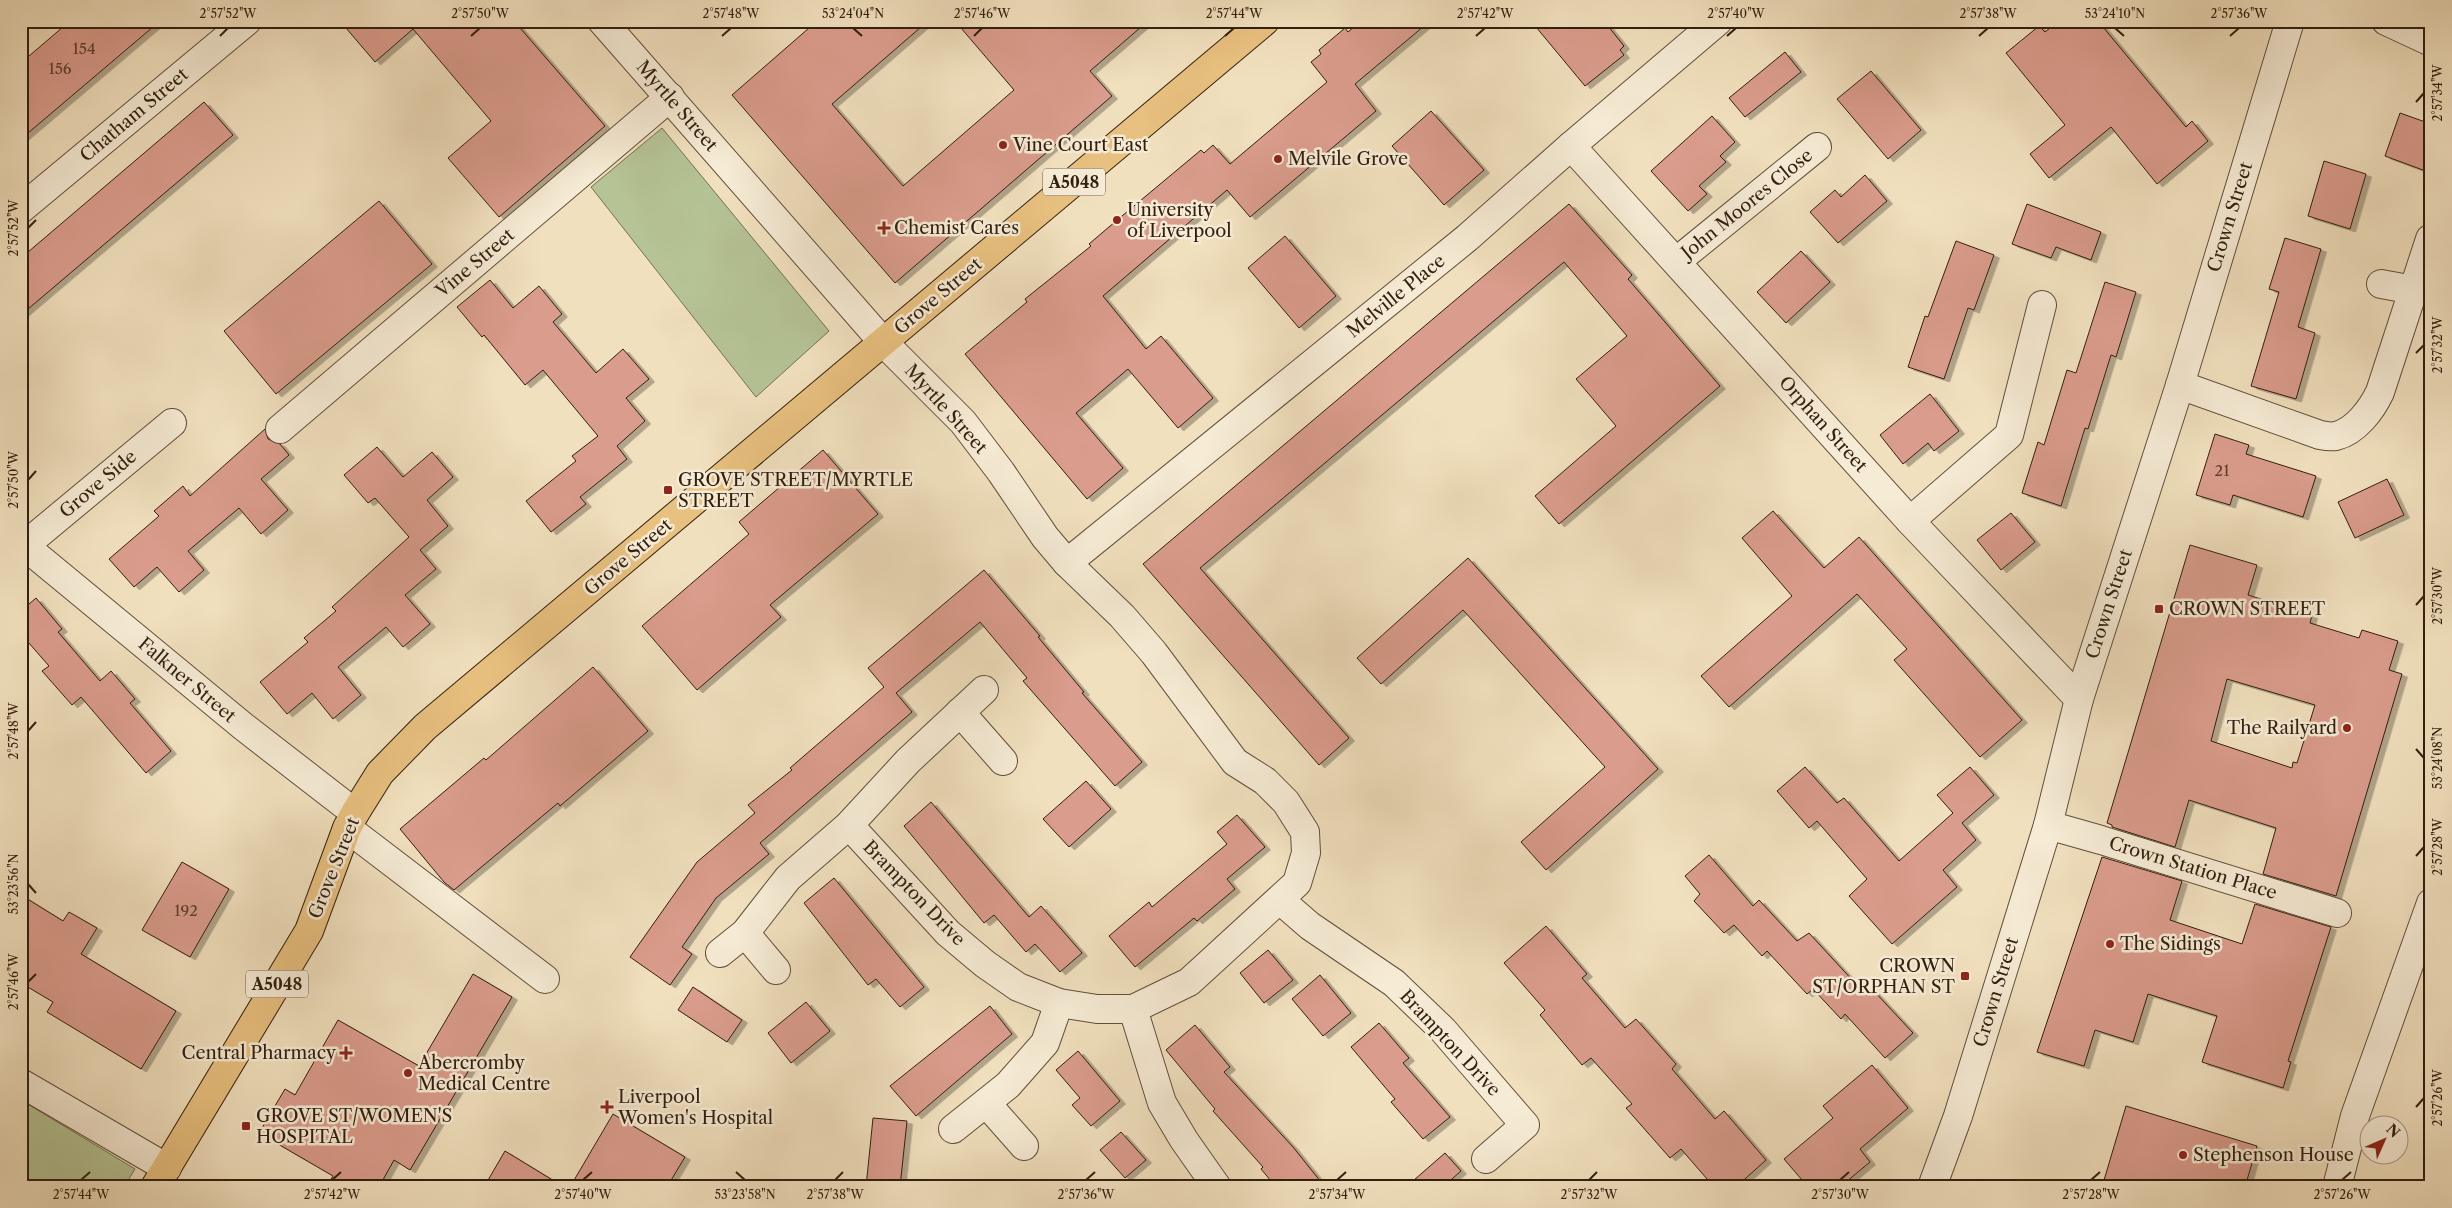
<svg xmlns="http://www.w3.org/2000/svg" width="2452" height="1208" font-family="'Libre Caslon Text',serif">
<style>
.green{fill:#b5c395;stroke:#737152}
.building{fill:#da9c8c;stroke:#311f0f;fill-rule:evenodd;filter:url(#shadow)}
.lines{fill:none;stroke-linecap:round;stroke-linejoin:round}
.minor-casing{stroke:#614f3b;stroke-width:30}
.tertiary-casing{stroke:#614f3b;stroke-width:30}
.primary-casing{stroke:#311f0f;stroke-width:30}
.minor{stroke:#f6ebd5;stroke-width:28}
.tertiary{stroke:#f6ebd5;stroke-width:28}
.primary{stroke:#e8c07f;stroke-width:28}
.ticks{fill:none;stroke:#311f0f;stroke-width:2}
.poi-dot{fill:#8f2418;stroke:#f6ebd5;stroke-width:2}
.labels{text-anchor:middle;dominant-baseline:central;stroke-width:5;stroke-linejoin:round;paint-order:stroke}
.number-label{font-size:15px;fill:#5b3e2e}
.shield{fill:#f6ebd5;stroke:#6c5c4a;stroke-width:1}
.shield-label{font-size:16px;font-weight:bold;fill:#311f0f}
.street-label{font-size:18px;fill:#311f0f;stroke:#f6ebd5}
.poi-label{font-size:18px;fill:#311f0f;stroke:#f6ebd5;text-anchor:start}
.neatline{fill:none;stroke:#311f0f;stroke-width:2}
.ticks-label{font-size:12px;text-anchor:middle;fill:#311f0f}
</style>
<defs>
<filter id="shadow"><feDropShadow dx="5.5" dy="3" stdDeviation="0" flood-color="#0004"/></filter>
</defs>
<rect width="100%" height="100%" fill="#f1e0be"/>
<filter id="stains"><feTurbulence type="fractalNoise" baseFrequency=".004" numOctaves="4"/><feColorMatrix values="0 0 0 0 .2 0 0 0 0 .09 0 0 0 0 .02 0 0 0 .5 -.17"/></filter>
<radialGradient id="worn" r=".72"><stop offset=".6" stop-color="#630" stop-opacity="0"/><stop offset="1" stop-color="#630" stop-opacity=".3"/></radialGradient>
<g class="green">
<path d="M662,128l167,203 -73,66 -165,-210z"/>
<path d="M21,1100l114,69 -11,18h-103z"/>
</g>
<g class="building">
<path d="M70,21h90l-139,118v-83h8z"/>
<path d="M340,21h174l91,105 -106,91 -51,-59 43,-37 -78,-92 -38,33z"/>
<path d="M817,21h111l-96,83 71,82 111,-96 -59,-69h193l-58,50 22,25 -217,187 -163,-188z"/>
<path d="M1361,21h69l-75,63 21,27 -126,106 -23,-27 -124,106 43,53 15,-13 52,62 -35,30 -50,-59 -52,44 47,55 -36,31 -122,-145 62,-52 -2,-3 66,-53 -2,-2 27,-23 85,-71 3,3 9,-8 17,19 97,-82 -16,-20 10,-8 -2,-4 26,-22 3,4z"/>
<path d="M1531,21h73l20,25 -4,4 4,5 -39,31z"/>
<path d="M2059,21h39l88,106 6,-6 16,20 -51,43 -46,-57 -62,51 -19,-24 35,-29 -59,-72 33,-27 6,6z"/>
<path d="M1785,52l16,20 -56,45 -16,-19z"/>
<path d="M1871,71l50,59 -33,29 -51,-60z"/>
<path d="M204,102l29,33 -212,180v-57z"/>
<path d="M1431,111l53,59 -40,35 -52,-59z"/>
<path d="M2400,113l31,11v49l-46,-17z"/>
<path d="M1712,116l23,26 -15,14 6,6 -27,24 8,8 -19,17 -37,-40z"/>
<path d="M2324,161l42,13 -16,55 -42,-13z"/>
<path d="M1865,175l22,26 -49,42 -28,-31 25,-22 6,7z"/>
<path d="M379,201l53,63 -156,130 -52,-63z"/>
<path d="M1569,204l63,71 -4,4 92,107 -161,138 -24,-28 81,-70 -40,-47 51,-43 -63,-74 -364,306 149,170 -30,27 -176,-201z"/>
<path d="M2027,204l74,28 -10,28 -35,-13 -5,11 -39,-14z"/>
<path d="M1285,236l51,60 -37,32 -51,-60z"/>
<path d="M2285,238l36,11 -23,78 17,6 -19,66 -45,-13 28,-94 -10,-3z"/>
<path d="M1956,241l38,14 -20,55 -6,-2 -24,71 -36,-12 17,-51 3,1z"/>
<path d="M1801,251l29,31 -44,41 -29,-31z"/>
<path d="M490,280l23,28 26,-22 23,28 -9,8 43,51 27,-24 26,30 -23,19 19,23 -28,25 10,13 -47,38 6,7 -35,28 -25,-31 50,-40 -4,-5 26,-20 -55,-66 -18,15 -41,-50 -2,2 -25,-30z"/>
<path d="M2105,282l31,10 -20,65 -5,-2 -23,74 -3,-1 -24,78 -39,-13 16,-51 6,3 23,-75 9,3z"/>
<path d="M1930,394l29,37 -25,20 -6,-8 -25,21 -23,-29z"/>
<path d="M265,429l3,10 12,5 9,11 -28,24 27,31 -27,24 -22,-26 -51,43 16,19 -25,22 -22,-25 -23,20 -25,-28 50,-43 -5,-5 29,-25 7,10z"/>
<path d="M2215,434l34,11 -3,9 70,22 -13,41 -70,-22 -3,10 -34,-10z"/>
<path d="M377,447l26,30 29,-25 21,25 -26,23 21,26 -28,24 16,19 -31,26 25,29 -27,23 -17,-20 -48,40 23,28 -28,24 -21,-26 -25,21 -27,-32 48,-40 -4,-4 32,-27 -4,-4 77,-70 -34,-39 -7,5 -24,-28z"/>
<path d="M823,450l55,64 -108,91 11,12 -84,73 -55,-64 107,-92 -10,-12z"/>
<path d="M2387,479l17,36 -49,23 -17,-36z"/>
<path d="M1773,511l51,57 35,-31 163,183 -42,37 -86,-97 13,-11 -50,-55 -128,113 -28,-31 91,-80 -50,-58z"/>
<path d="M2011,513l24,29 -34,28 -24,-30z"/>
<path d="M2190,545l67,20 -9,30 64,20 -2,8 49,15 3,-8 36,11 -9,29 13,4 -66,222 -73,-22 13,-46 -87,-28 -14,47 -63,-20v-2l-5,-2zM2227,679l88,26 -18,58 -4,-1 -1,6 -81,-27z"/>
<path d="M1468,558l190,211 -112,101 -25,-28 84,-75 -142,-157 -82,74 -24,-26z"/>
<path d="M984,570l56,66 -2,1 46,55 -2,1 60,69 -27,24 -92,-105 4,-3 -47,-56 -84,71 16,19 -152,131 9,11 -53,44 -34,49 10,7 -22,31 -40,-28 67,-95 58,-49 -7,-8 44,-35 -2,-2 94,-81 -16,-19z"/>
<path d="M36,598l26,31 -4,3 42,49 11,-10 24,28 -5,4 41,48 -25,22 -65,-76 -9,8 -30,-34 7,-5 -28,-32v-23z"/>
<path d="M593,667l55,64 -88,75 -2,-3 -104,87 -10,-8 -44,-53 84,-71 2,2z"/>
<path d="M1805,767l32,36 7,-5 55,63 54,-48 -16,-18 33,-28 24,28 -32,28 14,17 -33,30 14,17 -65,57 -43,-48 18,-17 -50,-58 -8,7 -32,-37z"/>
<path d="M1086,781l25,28 -42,38 -26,-28z"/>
<path d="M931,802l98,115 12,-11 41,47 -22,19 -25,-28 -9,8 -32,-37 -10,8 -80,-97z"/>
<path d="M1237,815l28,32 -38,32 8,10 -38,32 -3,-3 -59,49 -26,-31 40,-34 3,5 75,-63 -10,-12z"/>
<path d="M1709,855l44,51 6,-6 38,41 12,-8 57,62 7,-5 40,43 -28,25 -40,-44 -4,5 -28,-30 -6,5 -40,-43 -5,5 -28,-31 -10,8 -30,-32 6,-7 -15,-18z"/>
<path d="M2102,857l80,24 -12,39 72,24 13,-40 76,23 -43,134 3,1 -8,26 -81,-26 15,-46 -69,-22 -15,48 -38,-12 -11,36 -47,-14z"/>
<path d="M182,862l47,27 -39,68 -48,-27z"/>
<path d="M834,878l90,109 -24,20 -24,-28 -8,6 -64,-82z"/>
<path d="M21,895l42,26 6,-9 28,16 -16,26 95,57 -35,58 -94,-57 6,-10 -32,-19z"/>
<path d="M1546,926l41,48 -5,4 43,50 11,-9 40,45 -4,5 43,50 9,-8 42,49 -30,27h-22l-33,-38 -11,9 -44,-50 6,-4 -41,-46 -9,7 -42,-50 5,-5 -41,-47z"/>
<path d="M1268,950l25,30 -29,23 -24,-30z"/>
<path d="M473,974l39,23 -102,173 -16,-10 -15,27h-53l7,-11 -74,-43 26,-44 10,6 43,-75 81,46z"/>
<path d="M1320,975l31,38 -28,23 -31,-37z"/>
<path d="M693,987l49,33 -15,22 -49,-32z"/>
<path d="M806,1002l24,29 -39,32 -23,-30z"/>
<path d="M990,1006l22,28 -96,82 -26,-30z"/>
<path d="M1379,1023l30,35 -6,5 47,54 -27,22 -32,-37 4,-3 -44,-52z"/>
<path d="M1195,1025l35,42 -6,5 69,75 32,40h-49l-15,-18 2,-2 -50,-56 2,-2 -49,-59z"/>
<path d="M1078,1051l42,50 -29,25 -19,-21 8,-7 -24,-28z"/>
<path d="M1872,1065l36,43 -48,41 10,13 -30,25h-32l-24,-28 49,-41 -10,-12z"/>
<path d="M2126,1106l131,40 -12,41h-143z"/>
<path d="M613,1114l72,43 -18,30h-97z"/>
<path d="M873,1118l34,3 -7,66h-34z"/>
<path d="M1121,1132l25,28 -21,18 -25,-28z"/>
<path d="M505,1151l59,36h-80z"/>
<path d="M1445,1153l16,18 -18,16h-37z"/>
</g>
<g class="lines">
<defs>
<g id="minor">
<path d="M1571,146l339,375 169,178"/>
<path d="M21,209l226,-188"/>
<path d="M1677,261l140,-114"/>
<path d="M2381,284l33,6"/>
<path d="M2180,385l140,50c5,1 11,2 16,1 20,-5 36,-27 44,-44l50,-153"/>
<path d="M280,429l390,-332"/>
<path d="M1910,521l99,-86 33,-130"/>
<path d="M21,543l223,184 111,86"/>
<path d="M24,546l148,-123"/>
<path d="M1067,563l400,-325 104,-92 147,-125"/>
<path d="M960,712l43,49"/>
<path d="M849,825l99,108 37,31 33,23 41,16 38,6h36l56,-27 108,-99 9,-30 -1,-21 -19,-30 -21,-21 -30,-19 -81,-109 -32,-37 -55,-53 -22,-26 -44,-65 -38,-50 -80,-80"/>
<path d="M2048,825l53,15 236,73"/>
<path d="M347,828l198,151"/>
<path d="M1280,900l30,26 84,57 49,47 82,95 -39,34"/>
<path d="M745,933l31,37"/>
<path d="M720,953l25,-20 43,-55 61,-53 59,-64 76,-71"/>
<path d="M1133,1009l29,94 22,37 33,47"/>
<path d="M21,1083l146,85"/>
<path d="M986,1103l38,43"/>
<path d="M953,1129l55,-44 37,-42 14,-40"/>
<path d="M1932,1187l26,-71 90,-291 31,-126 101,-314 110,-364"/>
<path d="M2337,1187l18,-71 76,-213"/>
</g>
<g id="tertiary">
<path d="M602,21l281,321"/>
<path d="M2386,21l45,21"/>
</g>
<path id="primary" d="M155,1187l154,-256 38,-103 8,-15 25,-40 45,-46 840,-706"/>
</defs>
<use href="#minor" class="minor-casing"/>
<use href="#tertiary" class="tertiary-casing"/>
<use href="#primary" class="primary-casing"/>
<use href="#minor" class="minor"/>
<use href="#tertiary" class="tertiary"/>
<use href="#primary" class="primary"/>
</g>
<path class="ticks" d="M853,28l9,8M2115,28l9,8M220,36l8,-8M471,36l9,-8M722,36l9,-8M974,36l8,-8M1225,36l9,-8M1476,36l9,-8M1727,36l9,-8M1979,36l9,-8M2230,36l9,-8M2416,102l8,-9M28,228l8,-8M2416,353l8,-8M28,480l8,-9M2416,605l8,-9M28,731l8,-9M2416,749l8,9M2416,856l8,-9M28,884l8,9M28,982l8,-8M2416,1107l8,-9M736,1172l9,8M81,1180l9,-8M332,1180l9,-8M583,1180l9,-8M835,1180l8,-8M1086,1180l9,-8M1337,1180l9,-8M1589,1180l8,-8M1840,1180l9,-8M2091,1180l9,-8M2342,1180l9,-8"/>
<g class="poi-dot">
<circle cx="1003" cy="145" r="5"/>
<circle cx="1278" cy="159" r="5"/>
<circle cx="1117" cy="220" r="5"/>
<path d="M881.5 220.5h5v5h5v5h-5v5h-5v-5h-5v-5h5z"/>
<rect x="663" y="485" width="10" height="10" rx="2.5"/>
<rect x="2154" y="604" width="10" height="10" rx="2.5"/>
<circle cx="2347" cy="728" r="5"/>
<circle cx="2110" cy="944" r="5"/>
<rect x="1960" y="971" width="10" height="10" rx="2.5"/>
<path d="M343.5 1045.5h5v5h5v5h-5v5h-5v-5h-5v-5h5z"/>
<circle cx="408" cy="1073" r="5"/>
<path d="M604.5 1099.5h5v5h5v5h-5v5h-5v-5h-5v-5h5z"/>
<rect x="241" y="1121" width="10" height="10" rx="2.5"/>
<circle cx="2183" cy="1155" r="5"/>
</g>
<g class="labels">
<g class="number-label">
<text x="84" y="48">154</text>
<text x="60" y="68">156</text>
<text x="2222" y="470">21</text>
<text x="186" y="910">192</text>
</g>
<g class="shield">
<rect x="1043" y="168.5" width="62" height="27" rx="4"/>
<rect x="246" y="970.5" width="62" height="27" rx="4"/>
</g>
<g class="shield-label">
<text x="1074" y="182">A5048</text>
<text x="277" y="984">A5048</text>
</g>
<g class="street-label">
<text transform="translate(677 106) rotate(49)">Myrtle Street</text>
<text transform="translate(134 115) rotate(-40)">Chatham Street</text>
<text transform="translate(1747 204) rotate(-39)">John Moores Close</text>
<text transform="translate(2230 217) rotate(-73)">Crown Street</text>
<text transform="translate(475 263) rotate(-40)">Vine Street</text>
<text transform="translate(938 296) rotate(-40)">Grove Street</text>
<text transform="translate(1396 296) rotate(-39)">Melville Place</text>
<text transform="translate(946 409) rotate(48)">Myrtle Street</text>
<text transform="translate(1823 424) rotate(48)">Orphan Street</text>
<text transform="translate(98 484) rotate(-40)">Grove Side</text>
<text transform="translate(628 557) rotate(-40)">Grove Street</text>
<text transform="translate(2109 604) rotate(-72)">Crown Street</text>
<text transform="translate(187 680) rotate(40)">Falkner Street</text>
<text transform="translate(334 868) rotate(-68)">Grove Street</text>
<text transform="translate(2193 868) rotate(17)">Crown Station Place</text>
<text transform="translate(914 893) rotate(46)">Brampton Drive</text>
<text transform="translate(1996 992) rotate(-73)">Crown Street</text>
<text transform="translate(1450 1043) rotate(47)">Brampton Drive</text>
</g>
<g class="poi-label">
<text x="1013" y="145">Vine Court East</text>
<text x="1288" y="159">Melvile Grove</text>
<text x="1127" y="210">University<tspan x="1127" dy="21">of Liverpool</tspan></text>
<text x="894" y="228">Chemist Cares</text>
<text x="678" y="480">GROVE STREET/MYRTLE<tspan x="678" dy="21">STREET</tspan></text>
<text x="2169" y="609">CROWN STREET</text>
<text x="2337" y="728" text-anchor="end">The Railyard</text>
<text x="2120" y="944">The Sidings</text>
<text x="1955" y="966" text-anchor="end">CROWN<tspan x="1955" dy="21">ST/ORPHAN ST</tspan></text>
<text x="336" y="1053" text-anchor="end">Central Pharmacy</text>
<text x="418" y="1063">Abercromby<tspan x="418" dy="21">Medical Centre</tspan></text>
<text x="618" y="1097">Liverpool<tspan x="618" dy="21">Women's Hospital</tspan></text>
<text x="256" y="1116">GROVE ST/WOMEN'S<tspan x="256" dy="21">HOSPITAL</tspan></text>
<text x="2193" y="1155">Stephenson House</text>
</g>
</g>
<rect width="2452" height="1208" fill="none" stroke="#f1e0be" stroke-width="55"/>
<g transform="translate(2384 1140) rotate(45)"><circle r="24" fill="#f6ebd5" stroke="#a79986"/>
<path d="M0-4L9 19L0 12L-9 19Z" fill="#8f2418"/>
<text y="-8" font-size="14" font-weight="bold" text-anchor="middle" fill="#311f0f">N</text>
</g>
<rect x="28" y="28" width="2396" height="1152" class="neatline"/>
<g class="ticks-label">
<text x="228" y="18">2°57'52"W</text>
<text x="480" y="18">2°57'50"W</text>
<text x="731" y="18">2°57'48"W</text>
<text x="853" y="18">53°24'04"N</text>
<text x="982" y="18">2°57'46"W</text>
<text x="1234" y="18">2°57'44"W</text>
<text x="1485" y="18">2°57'42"W</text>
<text x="1736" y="18">2°57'40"W</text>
<text x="1988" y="18">2°57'38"W</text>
<text x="2115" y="18">53°24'10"N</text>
<text x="2239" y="18">2°57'36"W</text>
<text transform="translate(2438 93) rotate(-90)" y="4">2°57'34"W</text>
<text transform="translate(14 228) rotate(-90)" y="4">2°57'52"W</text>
<text transform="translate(2438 345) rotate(-90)" y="4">2°57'32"W</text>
<text transform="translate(14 480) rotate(-90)" y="4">2°57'50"W</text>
<text transform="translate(2438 596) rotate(-90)" y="4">2°57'30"W</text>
<text transform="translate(14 731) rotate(-90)" y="4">2°57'48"W</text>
<text transform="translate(2438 758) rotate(-90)" y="4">53°24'08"N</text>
<text transform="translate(2438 847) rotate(-90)" y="4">2°57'28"W</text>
<text transform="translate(14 884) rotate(-90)" y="4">53°23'56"N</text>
<text transform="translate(14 982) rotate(-90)" y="4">2°57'46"W</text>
<text transform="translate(2438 1098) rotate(-90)" y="4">2°57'26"W</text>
<text x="81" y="1199">2°57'44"W</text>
<text x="332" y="1199">2°57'42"W</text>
<text x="583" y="1199">2°57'40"W</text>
<text x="745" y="1199">53°23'58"N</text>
<text x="835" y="1199">2°57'38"W</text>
<text x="1086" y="1199">2°57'36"W</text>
<text x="1337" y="1199">2°57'34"W</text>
<text x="1589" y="1199">2°57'32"W</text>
<text x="1840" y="1199">2°57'30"W</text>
<text x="2091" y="1199">2°57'28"W</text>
<text x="2342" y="1199">2°57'26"W</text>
</g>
<rect width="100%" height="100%" filter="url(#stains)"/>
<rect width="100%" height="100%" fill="url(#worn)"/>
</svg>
